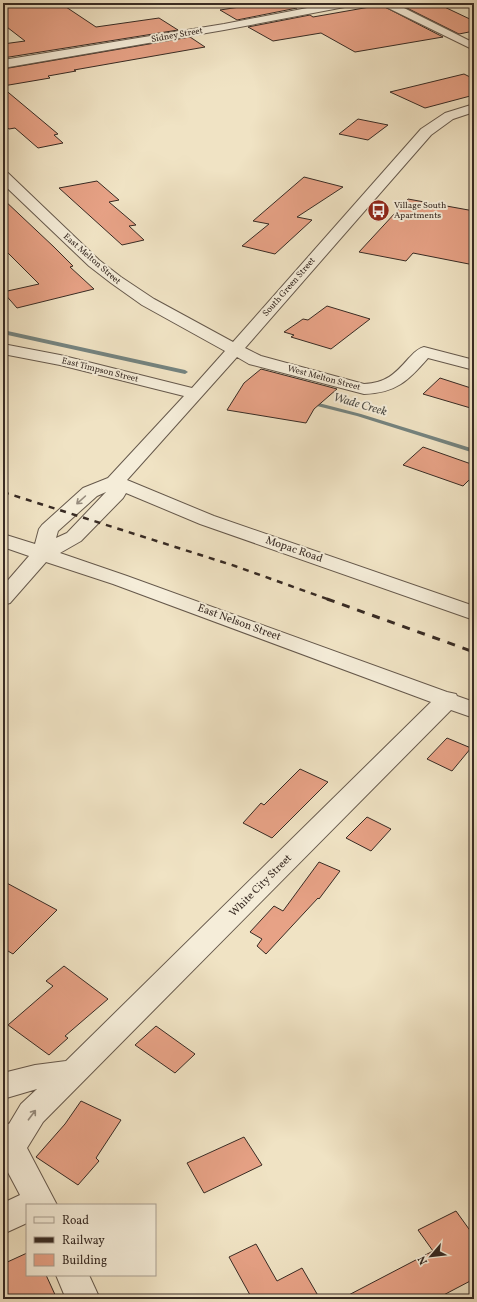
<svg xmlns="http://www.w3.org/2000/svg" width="477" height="1302" font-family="Vollkorn,serif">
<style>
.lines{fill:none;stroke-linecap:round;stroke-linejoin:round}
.stream{fill:#74837f;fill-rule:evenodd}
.building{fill:#e7a286;stroke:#382b24}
.minor-casing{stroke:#66594c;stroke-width:2}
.minor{fill:#f5edd9;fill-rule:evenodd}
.rail-far1{stroke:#382b24;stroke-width:2.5;stroke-dasharray:6 6;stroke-linecap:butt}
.rail{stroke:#382b24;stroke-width:3;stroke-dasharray:8 8;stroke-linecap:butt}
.oneway{stroke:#968c7e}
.labels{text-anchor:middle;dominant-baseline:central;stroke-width:4;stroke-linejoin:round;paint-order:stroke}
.far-street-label{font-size:9px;fill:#382b24;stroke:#f5edd9}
.far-poi-label{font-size:9px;fill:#382b24;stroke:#f5edd9;text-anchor:start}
.street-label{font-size:11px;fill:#382b24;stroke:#f5edd9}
.water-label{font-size:12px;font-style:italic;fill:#51504a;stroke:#f5edd9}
</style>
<rect width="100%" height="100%" fill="#f0e3c4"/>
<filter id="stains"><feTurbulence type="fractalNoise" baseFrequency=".005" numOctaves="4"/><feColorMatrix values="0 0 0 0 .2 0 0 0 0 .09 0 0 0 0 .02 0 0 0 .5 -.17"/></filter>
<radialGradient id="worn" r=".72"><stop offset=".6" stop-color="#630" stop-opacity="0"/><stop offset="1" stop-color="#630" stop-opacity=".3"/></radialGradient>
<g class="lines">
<g class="stream">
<path d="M3,330l182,40 3,2 -3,2 -182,-40z"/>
<path d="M311,401l50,13 113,35v4l-117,-37 -48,-12 -1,-1z"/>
</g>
</g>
<g class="building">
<path d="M3,3h57l36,24 63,-9 19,12 -175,28v-14l22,-3 -22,-17z"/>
<path d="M266,3h21l10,5 -60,12 -17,-10z"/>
<path d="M397,3h39l38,18v10l-15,3z"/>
<path d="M381,5l62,32 -88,15 -34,-19 -48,8 -25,-14 62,-12 3,2z"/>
<path d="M190,37l15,10 -131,23 2,1 -28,5 2,2 -47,8v-17z"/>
<path d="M464,74l10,5v16l-49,13 -35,-16z"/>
<path d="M3,88l55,46 -4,1 9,8 -25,5 -23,-20 -6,1 -6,-5z"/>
<path d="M358,119l30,6 -20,15 -29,-6z"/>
<path d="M304,177l39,10 -46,30 15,3 -37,34 -33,-8 27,-22 -16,-3z"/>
<path d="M97,181l22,19 -10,2 27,23 -7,1 15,14 -22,5 -63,-57z"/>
<path d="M3,199l51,48 19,19 -3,1 24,22 -77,19 -14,-16 36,-8 -36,-36z"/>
<path d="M408,199l66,12v54l-61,-12 -7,8 -47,-9z"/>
<path d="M327,306l43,13 -39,30 -40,-12 3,-2 -10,-3 19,-13 5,1z"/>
<path d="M261,369l65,17 11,3 -23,20 -8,14 -79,-13 17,-27z"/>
<path d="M440,378l34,11v20l-51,-15z"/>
<path d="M423,447l51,18v10l-11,11 -60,-21z"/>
<path d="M447,738l24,10 -19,23 -25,-12z"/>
<path d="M300,769l28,13 -56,56 -29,-15 18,-20 3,2z"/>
<path d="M367,817l24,12 -20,22 -25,-13z"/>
<path d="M319,862l21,9 -21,28 -1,-1 -52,56 -9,-8 5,-7 -12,-7 24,-26 9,5z"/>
<path d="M3,881l54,29 -44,44 -10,-6z"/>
<path d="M64,966l44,33 -43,37 3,2 -19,17 -41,-30 45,-39 -7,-5z"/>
<path d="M156,1026l39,28 -20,19 -40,-28z"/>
<path d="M81,1101l40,19 -25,38 3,3 -21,24 -42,-28 29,-33z"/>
<path d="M244,1137l18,28 -58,28 -17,-30z"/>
<path d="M456,1211l18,25v43l-38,20h-95l92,-48 -15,-21z"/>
<path d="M256,1244l21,37 25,-13 18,31h-78l8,-4 -21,-38z"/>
<path d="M27,1253v22h19l11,24h-49l-5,-12v-23z"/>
</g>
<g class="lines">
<defs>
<g id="minor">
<path d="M333,3h22l-5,3 -126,24 -221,38v-8l221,-36z"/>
<path d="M381,3h13l80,40v7l-92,-45z"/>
<path d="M474,104v8l-21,7 -22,16 -186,213 16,8 103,28c22,-1 31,-10 45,-26 5,-5 8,-9 15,-11l50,13v10l-46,-12c-20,23 -32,35 -64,36l-115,-30 -12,-7 -110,123 87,36 260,90v14l-274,-96 -74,-31 -3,5 -42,43 -21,12 67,23 320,116 9,2 1,2 17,6v16l-23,-8 -408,412 -16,26 30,57h-30v18l-24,11v-31l17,-8 -17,-32v-41l6,2 12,-20 16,-15 -34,10v-26l32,-8 31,-4 365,-359 -318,-118 -67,-22 -36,41 -7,2v-19l26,-30 -26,-9v-13l32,10 4,-15 3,-4 41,-37 25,-10 76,-82 -124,-31 -57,-11v-10l57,11 132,33 33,-37 -83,-46 -31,-22 -22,-17 -86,-82v-12l5,1 91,87 22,17 33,22 79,43 188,-213 24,-16zM106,492l-39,41 -11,5 2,-7 39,-35z"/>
<path d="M56,1275h33l11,24h-34z"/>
</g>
</defs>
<use href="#minor" class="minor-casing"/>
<use href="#minor" class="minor"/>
<path class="rail-far1" d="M3,492l232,74 95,34"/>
<path class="rail" d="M327,599l147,53"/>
</g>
<defs><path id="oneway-shaft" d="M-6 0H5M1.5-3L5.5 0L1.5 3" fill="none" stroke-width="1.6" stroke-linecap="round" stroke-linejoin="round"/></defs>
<g class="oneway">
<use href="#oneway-shaft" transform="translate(81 500) rotate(138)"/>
<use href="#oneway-shaft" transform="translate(32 1115) rotate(-53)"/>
</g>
<defs>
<symbol id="bus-disc" viewBox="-11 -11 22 22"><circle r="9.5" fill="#8f2418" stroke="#f5edd9"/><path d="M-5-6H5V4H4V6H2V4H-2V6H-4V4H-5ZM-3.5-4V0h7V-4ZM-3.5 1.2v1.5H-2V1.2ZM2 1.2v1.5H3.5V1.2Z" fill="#fff"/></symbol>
</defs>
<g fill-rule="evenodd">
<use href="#bus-disc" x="366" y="198" width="25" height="25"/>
</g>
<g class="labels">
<g class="far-street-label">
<text transform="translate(177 35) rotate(-10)">Sidney Street</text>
<text transform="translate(92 259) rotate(41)">East Melton Street</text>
<text transform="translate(289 287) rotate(-49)">South Green Street</text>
<text transform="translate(100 370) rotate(14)">East Timpson Street</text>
<text transform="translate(324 378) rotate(15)">West Melton Street</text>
</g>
<g class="far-poi-label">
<text x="394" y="205">Village South<tspan x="394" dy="10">Apartments</tspan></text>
</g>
<g class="street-label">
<text transform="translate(294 550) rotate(19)">Mopac Road</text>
<text transform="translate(239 623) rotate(20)">East Nelson Street</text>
<text transform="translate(261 886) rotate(-45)">White City Street</text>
</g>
<g class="water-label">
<text transform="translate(360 405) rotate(16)">Wade Creek</text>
</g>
</g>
<rect width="477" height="1302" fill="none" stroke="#f0e3c4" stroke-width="16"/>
<rect x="4" y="4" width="469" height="1294" fill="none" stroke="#382b24" stroke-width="2"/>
<rect x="8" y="8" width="461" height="1286" fill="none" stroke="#382b24"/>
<rect x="26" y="1204" width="130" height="72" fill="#f5edd9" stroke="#a99f91"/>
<rect x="34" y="1217" width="20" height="6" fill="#f5edd9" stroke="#a99f91"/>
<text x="62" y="1224" font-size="12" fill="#382b24">Road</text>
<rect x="34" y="1237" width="20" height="6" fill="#382b24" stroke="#a99f91"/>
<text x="62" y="1244" font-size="12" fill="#382b24">Railway</text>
<rect x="34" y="1254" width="20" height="12" fill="#e7a286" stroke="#a99f91"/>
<text x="62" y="1264" font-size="12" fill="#382b24">Building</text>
<g transform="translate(431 1256) rotate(242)" stroke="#f5edd9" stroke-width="3" paint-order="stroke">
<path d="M0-3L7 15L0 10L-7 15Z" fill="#382b24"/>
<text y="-6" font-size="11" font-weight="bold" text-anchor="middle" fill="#382b24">N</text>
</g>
<rect width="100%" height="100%" filter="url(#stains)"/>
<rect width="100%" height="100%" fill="url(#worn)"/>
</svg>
